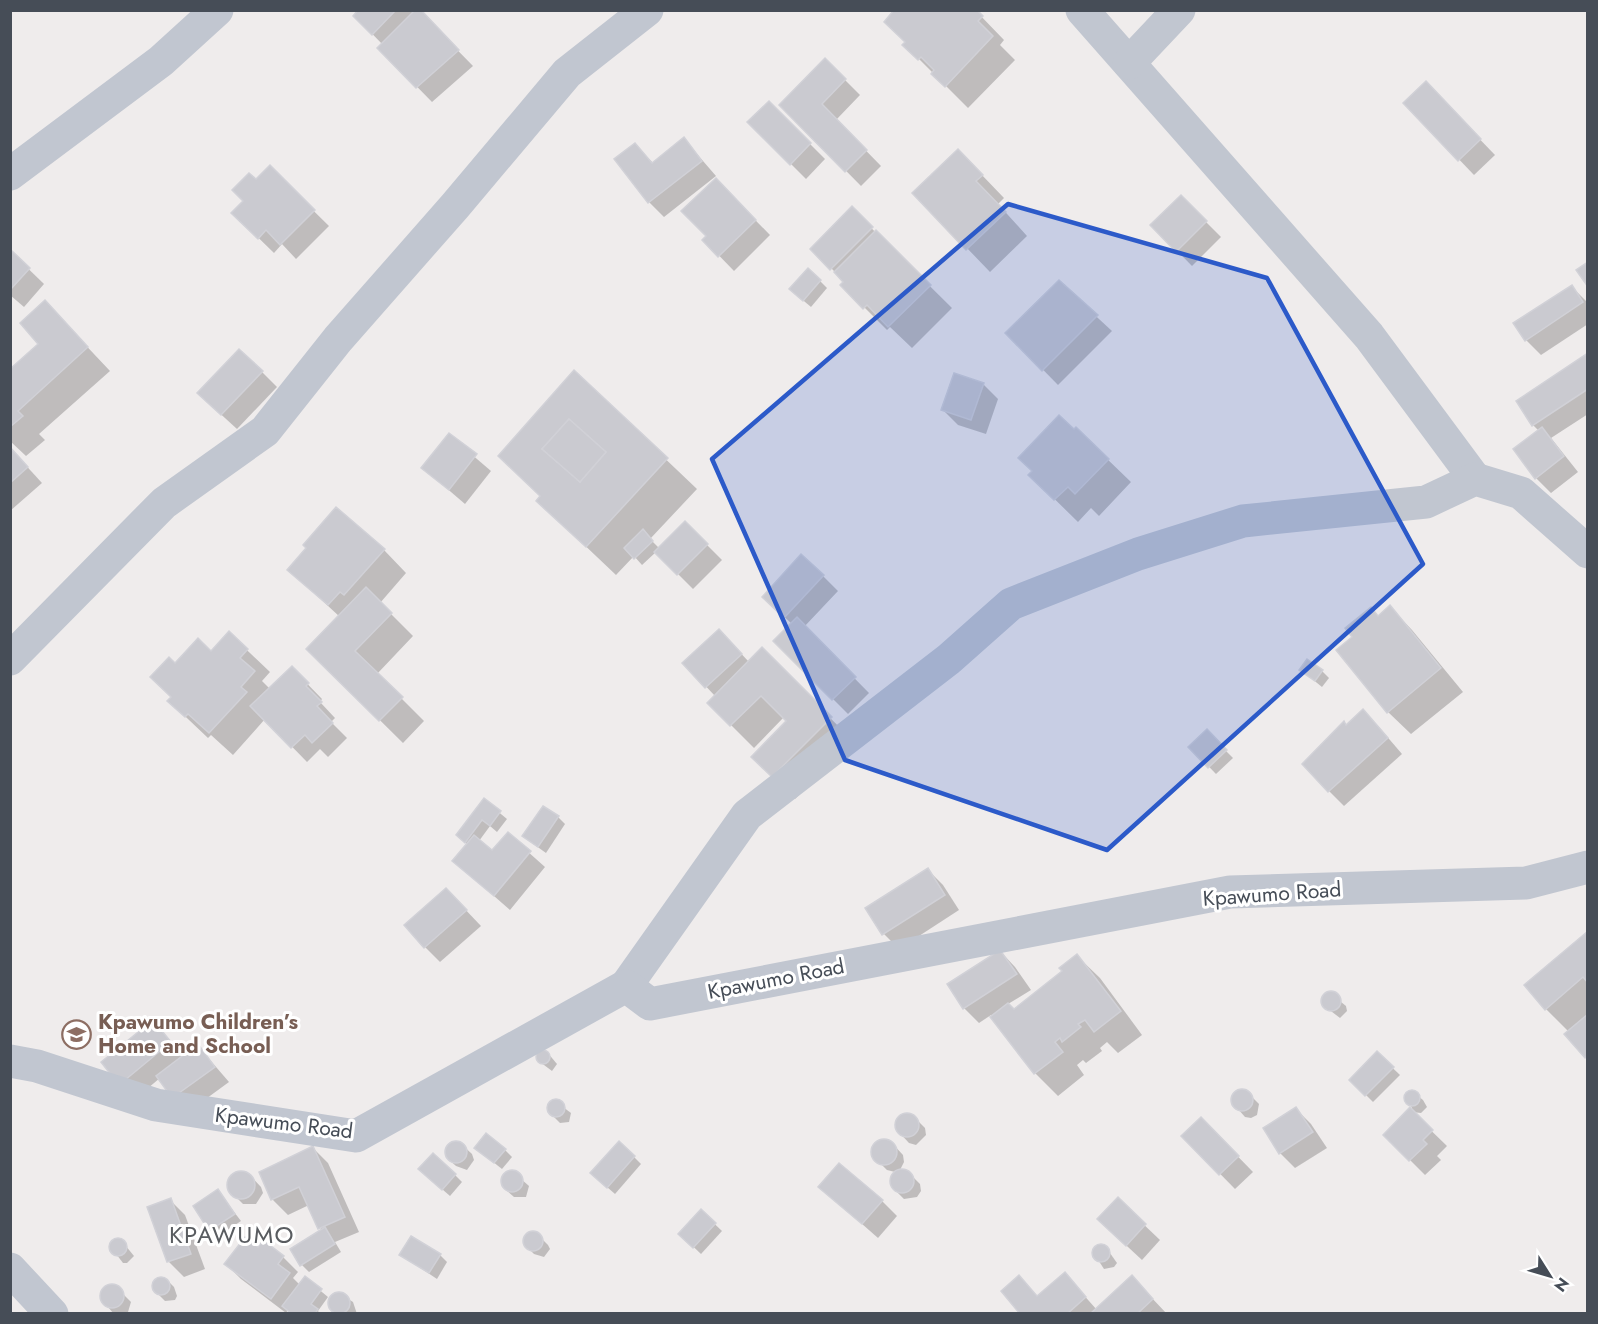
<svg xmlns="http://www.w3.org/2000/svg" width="1598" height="1324" font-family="Jost,sans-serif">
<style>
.shadow{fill:#0003}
.building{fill:#cacad0;stroke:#d1d1d7;stroke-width:1.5;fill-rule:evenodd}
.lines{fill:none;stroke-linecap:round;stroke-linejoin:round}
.street{stroke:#c1c6d0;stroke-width:33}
.marked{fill:#2c5ac9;fill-opacity:0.2;stroke:#2c5ac9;stroke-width:4.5;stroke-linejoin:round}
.labels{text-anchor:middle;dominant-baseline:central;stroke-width:6;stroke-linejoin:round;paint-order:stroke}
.street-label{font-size:21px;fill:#464d57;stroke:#fff}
.education-label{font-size:21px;font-weight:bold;fill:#785e54;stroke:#fff;text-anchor:start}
.quarter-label{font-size:24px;letter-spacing:1.5px;fill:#595c60;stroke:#fff}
</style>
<rect width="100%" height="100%" fill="#efecec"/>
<g class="shadow">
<path d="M360,10h64l-2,4 51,52 -41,36 -53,-54 4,-3 -28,-29z"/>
<path d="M975,10l29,30 -4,5 15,15 -47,48 -63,-63z"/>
<path d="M825,60l35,35 -24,25 45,46 -20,20 -80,-81z"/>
<path d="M1441,99l54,56 -21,20 -69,-72z"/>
<path d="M769,103l56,56 -19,20 -57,-57z"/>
<path d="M684,139l32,37 -52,41 -15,-15 -14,-57 19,19z"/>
<path d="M270,168l59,58 -33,33 -14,-15 -8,9 -41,-40 12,-12 11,-20z"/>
<path d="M980,173l24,25 -6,6 29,32 -37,36 -76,-79z"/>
<path d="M716,180l54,55 -36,36 -30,-31 4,-4z"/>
<path d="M1181,197l40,40 -29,29 -40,-41z"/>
<path d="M852,209l100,99 -40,40 -22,-21 -3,3 -45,-45 3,-3 -33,-33z"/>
<path d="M11,252l33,32 -20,23 -14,-12z"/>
<path d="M820,281l7,7 -16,19 -13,-11z"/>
<path d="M1059,282l53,49 -54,54 -51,-52z"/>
<path d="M1572,287l16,16v21l-47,31 -15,-15z"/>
<path d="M45,302l65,69 -71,63 6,6 -19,16 -16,-15v-70l30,-27z"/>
<path d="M1588,355v59l-37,24 27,34 -27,21 -15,-15 3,-47 -6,-6z"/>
<path d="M262,372l15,15 -40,42 -23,-21z"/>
<path d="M574,372l123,117 -47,50 9,9 26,-25 37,37 -29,29 -37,-37 -14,13 -8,-9 -18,19 -78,-74 3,-4 -41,-41z"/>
<path d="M983,384l15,15 -12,35 -28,-9 -15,-15z"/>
<path d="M1076,429l55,53 -32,34 -8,-8 -13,14 -48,-47z"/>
<path d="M449,435l42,36 -26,33 -42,-36z"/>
<path d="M10,448l32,35 -32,28z"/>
<path d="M384,550l22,23 -26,30 33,33 -36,38 47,47 -21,22 -95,-94 32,-32 -51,-47z"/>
<path d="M823,576l15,15 -34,36 65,66 -21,21 -73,-73 17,-17 -13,-12z"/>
<path d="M1390,607l22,23 51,62 -52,42 -23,-22 -50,-62 16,-13 17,-28 8,8z"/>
<path d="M229,633l41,39 -8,9 8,8 22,-21 30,31 -2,3 15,16 -4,4 16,16 -19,19 -8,-8 -13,13 -42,-43 -32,36 -22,-20 -3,3 -39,-37 3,-4 4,-32 36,-12z"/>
<path d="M734,646l15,16 13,-13 91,92 -58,58 -42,-42 35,-36 -4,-4 -30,31 -45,-45 6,-7 -31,-33z"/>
<path d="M1301,670l21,1 7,7 -7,9z"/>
<path d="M1346,726h32l24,28 -58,52 -15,-15z"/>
<path d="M1207,732l26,26 -17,16 -26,-27z"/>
<path d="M484,800l23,19 -10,13 -7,-6 -11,15 13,11 16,-18 37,33 -35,43 -56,-49 14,-16 -3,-3z"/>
<path d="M558,817l7,7 -19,29 -14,-10z"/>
<path d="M928,870l15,15 16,25 -60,39 -15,-15 -16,-26z"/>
<path d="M461,905l20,21 -41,36 -15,-15z"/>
<path d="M1588,933v125l-22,-24 3,-2 -23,-23z"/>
<path d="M1000,951l15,16 16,23 -23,14 6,6 51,-38 12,-16 23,22 42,57 -24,18 -11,-11 -7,6 2,3 -16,12 -3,-3 -6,5 7,10 -26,21 -23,-23 -44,-58 -12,8 -15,-15z"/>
<path d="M1330,993l16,13 1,5 -7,7 -17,-13v-5z"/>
<path d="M153,1022l31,35 14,-11 31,36 -41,30 -28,-34 -25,21 -15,-15z"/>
<path d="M547,1052l10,12 -5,7 -12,-9 -1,-9z"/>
<path d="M1377,1053l23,22 -27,27 -22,-22z"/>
<path d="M1412,1091l11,9 4,7 -6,6 -9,-1 35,34 -10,10 4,4 -16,15 -40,-40 27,-27 -6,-11z"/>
<path d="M1247,1092l12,12 -2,11 -6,3 -6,-1 -7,-8 -5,-11 2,-5z"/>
<path d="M555,1101l16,12 -2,9 -9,1 -8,-8 -3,-8z"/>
<path d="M1296,1109l15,15 16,24 -32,20 -15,-15 -15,-25z"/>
<path d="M905,1114l7,1 13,13 1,7 -10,10 -7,-2 -12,-13 -1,-7z"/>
<path d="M1216,1134l37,38 -18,17 -52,-53z"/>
<path d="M883,1140l7,1 13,14 1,7 -4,8 7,1 13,13 1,7 -4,6 -13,2 -13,-13 4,-14 -8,-2 -14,-14 3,-13z"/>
<path d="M459,1142l13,12 2,6 -7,10 -11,-4 -8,-7v-13z"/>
<path d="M313,1148l15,15 31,69 -24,10 6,10 -32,20 -7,-7 20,-34 -13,-26 -21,10 -15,-15 -12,-28z"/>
<path d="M505,1150l7,7 -10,12 -19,-15z"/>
<path d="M634,1157l7,7 -26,30 -16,-14z"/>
<path d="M512,1171l17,15 -3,11h-12l-8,-7 -3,-12z"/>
<path d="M235,1173h13l13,14 2,6 -7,11h-13l-13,-13 -2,-6z"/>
<path d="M455,1175l7,7 -12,14 -23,-20z"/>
<path d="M820,1187l62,14 15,15 -19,22z"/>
<path d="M218,1191l23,30 -24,16 -7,-7z"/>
<path d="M170,1200l15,15 20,54 -21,8 -15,-15 -20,-54z"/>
<path d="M1118,1200l42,40 -18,20 -28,-26z"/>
<path d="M701,1211l21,20 -21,23 -21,-20z"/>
<path d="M531,1234l9,3 8,8 2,4 -6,8 -10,-3 -8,-8 -1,-4z"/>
<path d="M117,1240h4l13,16 -7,7h-4l-13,-17z"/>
<path d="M1105,1246l12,17 -3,4 -10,2 -11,-17 2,-4z"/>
<path d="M258,1249l25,8 15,15 -5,6 7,7 5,-7 23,19 -10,14 2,3h-29l-3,-4 -2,3 -45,-34 -15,-15z"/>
<path d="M401,1255h39l7,7 -10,17z"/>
<path d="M1065,1274l32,36 35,-33 35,37h-145l-3,-37 19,20z"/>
<path d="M166,1279l8,8 3,9 -2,4 -10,1 -7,-7 -4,-11 2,-3z"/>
<path d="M115,1286l16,16 -3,10 -14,2 -13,-15 3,-11z"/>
<path d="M339,1293l14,9 4,12 -23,-2 -4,-6 -1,-8z"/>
</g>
<g class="building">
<path d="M358,10h38l-24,25 -19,-19z"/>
<path d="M415,10h6l38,40 -43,38 -39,-40z"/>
<path d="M894,10h83l6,6 -5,5 15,15 -48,51 -14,-13 3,-4 -13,-13 -3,3 -16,-15 3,-3 -21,-20z"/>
<path d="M825,58l21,21 -24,25 45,46 -22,22 -66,-67z"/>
<path d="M1426,81l55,58 -23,22 -55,-58z"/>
<path d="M769,101l42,42 -21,22 -43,-43z"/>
<path d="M684,137l18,24 -54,42 -34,-44 21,-16 17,20z"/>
<path d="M958,149l25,26 -7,6 30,31 -40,38 -54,-57z"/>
<path d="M270,165l45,45 -35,35 -14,-15 -8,9 -27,-26 12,-12 -11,-11 17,-17 7,6z"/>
<path d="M716,178l40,42 -38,37 -16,-17 4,-4 -25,-25z"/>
<path d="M1181,195l26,26 -31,31 -26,-27z"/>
<path d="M852,206l21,21 -43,43 -20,-21z"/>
<path d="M876,230l55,55 -43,42 -21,-22 -4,4 -23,-24 3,-3 -9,-10z"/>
<path d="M11,250l19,18 -20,22v-40z"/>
<path d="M1588,262v25l-12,-17z"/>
<path d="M808,268l13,12 -18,21 -14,-12z"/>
<path d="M1059,280l39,35 -56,56 -37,-38z"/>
<path d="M1572,285l11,17 -58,39 -12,-18z"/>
<path d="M45,300l43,47 -70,64 5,5 -13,11v-58l28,-25 -18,-21z"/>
<path d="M239,349l24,22 -42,44 -24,-22z"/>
<path d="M1588,353v36l-56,37 -16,-25z"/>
<path d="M574,370l94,88 -82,89 -50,-46 4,-5 -42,-40zM569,419l37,33 -26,30 -38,-33z"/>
<path d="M954,373l30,10 -13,37 -30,-10z"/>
<path d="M1059,415l15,14 2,-2 33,32 -34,35 -7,-7 -14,13 -26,-25 4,-4 -14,-13z"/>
<path d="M569,419l37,33 -26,30 -38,-33z"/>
<path d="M1542,427l22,29 -29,23 -22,-30z"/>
<path d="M449,433l28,21 -28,36 -28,-22z"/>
<path d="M10,447l18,20 -18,16z"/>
<path d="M336,507l49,42 -41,46 -4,-3 -12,13 -41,-35 19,-22 -3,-3z"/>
<path d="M685,521l23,23 -31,31 -23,-23z"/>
<path d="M643,529l10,12 -19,18 -10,-11z"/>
<path d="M801,554l23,21 -40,43 -22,-21z"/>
<path d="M366,587l26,26 -37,38 48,46 -24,24 -73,-72z"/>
<path d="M1390,605l51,63 -54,45 -51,-63 16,-13 -7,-9 26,-21 7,9z"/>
<path d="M797,617l59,60 -24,23 -59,-59z"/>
<path d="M719,629l23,25 -37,34 -23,-25z"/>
<path d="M229,631l19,18 -8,9 15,13 -14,16 6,5 -38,41 -21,-19 -3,3 -18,-16 4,-4 -21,-20 19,-20 6,6 23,-25 13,13z"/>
<path d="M762,647l70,70 -60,60 -21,-20 35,-36 -25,-25 -31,30 -23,-23z"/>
<path d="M1307,659l16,11 -8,11 -16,-11z"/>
<path d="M292,666l17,17 -3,3 16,16 -5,4 16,17 -21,20 -7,-8 -14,13 -41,-42z"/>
<path d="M1363,709l25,29 -60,54 -26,-28 42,-43 2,4z"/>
<path d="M1207,729l20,21 -19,18 -20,-21z"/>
<path d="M484,798l17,13 -11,15 -8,-6 -17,23 -9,-8z"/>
<path d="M543,806l16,10 -21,31 -16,-11z"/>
<path d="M508,832l23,19 -37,45 -42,-35 22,-26 18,15z"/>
<path d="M928,868l17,27 -63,40 -17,-27z"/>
<path d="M446,888l21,22 -43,38 -20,-23z"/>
<path d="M1588,931v52l-5,-6 -38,33 -21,-25z"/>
<path d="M1000,950l17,24 -54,35 -16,-25z"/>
<path d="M1077,954l44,57 -27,21 -9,-12 -7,4 3,3 -19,15 -2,-4 -5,4 8,10 -29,22 -44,-57 18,-14 6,6 48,-38 -3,-3z"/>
<circle cx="1331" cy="1001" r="10"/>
<path d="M1588,1014v41l-3,3 -21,-24z"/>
<path d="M153,1020l18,22 -52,43 -18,-23z"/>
<path d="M198,1044l17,23 -43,31 -16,-22z"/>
<circle cx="543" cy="1057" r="7"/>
<path d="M1377,1051l17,16 -29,29 -16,-16z"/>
<circle cx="1242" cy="1100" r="11"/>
<circle cx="1412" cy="1098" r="8"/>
<circle cx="556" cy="1108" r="9"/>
<path d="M1296,1107l17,25 -34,22 -16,-26z"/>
<path d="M1410,1107l23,23 -10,10 4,4 -18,17 -26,-26z"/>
<circle cx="907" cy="1125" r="12"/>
<path d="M1201,1117l38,39 -20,19 -38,-39z"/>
<path d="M486,1133l20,16 -12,14 -20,-15z"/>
<circle cx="884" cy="1152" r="13"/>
<circle cx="456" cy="1152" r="11"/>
<path d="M619,1141l16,15 -28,32 -17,-15z"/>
<path d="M313,1146l32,71 -27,12 -19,-42 -28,13 -12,-28z"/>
<path d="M433,1153l23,21 -14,16 -24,-21z"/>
<path d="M839,1163l44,37 -21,24 -44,-37z"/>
<circle cx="902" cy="1181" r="12"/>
<circle cx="512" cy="1181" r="11"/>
<circle cx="241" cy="1185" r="14"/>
<path d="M218,1189l17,25 -26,17 -16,-25z"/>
<path d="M1118,1197l28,27 -20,22 -29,-27z"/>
<path d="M171,1198l20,56 -24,8 -20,-55z"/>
<path d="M701,1209l15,14 -23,25 -15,-14z"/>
<path d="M325,1227l10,17 -35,22 -10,-17z"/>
<circle cx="533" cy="1241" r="10"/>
<path d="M411,1236l30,18 -12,19 -30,-18z"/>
<path d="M245,1237l13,10 5,-7 21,16 -6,8 12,9 -19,26 -47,-35z"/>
<circle cx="118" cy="1247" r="9"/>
<circle cx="1101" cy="1253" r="9"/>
<path d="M1065,1272l21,25 -19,17h-47l-19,-23 18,-16 18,21z"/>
<path d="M1132,1275l21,24 -16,15h-47z"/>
<path d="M305,1276l17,13 -11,15 7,5 -3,5h-23l-10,-8z"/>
<circle cx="161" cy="1286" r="9"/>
<circle cx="112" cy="1296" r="12"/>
<circle cx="339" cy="1303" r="11"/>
</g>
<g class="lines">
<g class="street">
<path d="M1082,10l287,326 106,143"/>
<path d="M1129,63l50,-53"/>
<path d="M10,174l151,-113 56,-51"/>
<path d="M10,659l154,-156 101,-72 73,-92 117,-133 112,-133 80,-63"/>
<path d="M626,986l121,-171 202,-156 62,-55 127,-50 105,-33 183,-19 49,-23 46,14 67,59"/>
<path d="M10,1061l27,5 119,39 200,31 270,-150 24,18 580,-112 296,-9 62,-16"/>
<path d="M10,1269l42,45"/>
</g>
</g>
<path class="marked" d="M1008,204l259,74 156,286 -316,286 -262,-90 -133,-301z"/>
<defs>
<symbol id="school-ring" viewBox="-11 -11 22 22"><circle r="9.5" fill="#fff" stroke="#8d6e63" stroke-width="1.5"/><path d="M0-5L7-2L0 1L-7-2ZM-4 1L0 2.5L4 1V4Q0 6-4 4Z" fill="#8d6e63"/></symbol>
</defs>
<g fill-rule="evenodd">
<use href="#school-ring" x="60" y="1018" width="33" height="33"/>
</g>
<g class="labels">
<g class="street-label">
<text transform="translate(1272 894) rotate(-4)">Kpawumo Road</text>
<text transform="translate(776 979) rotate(-11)">Kpawumo Road</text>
<text transform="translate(284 1123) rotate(7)">Kpawumo Road</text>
</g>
<g class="education-label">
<text x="98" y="1022">Kpawumo Children’s<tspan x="98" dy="24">Home and School</tspan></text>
</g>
<g class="quarter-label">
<text x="232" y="1234">KPAWUMO</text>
</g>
</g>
<rect width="1598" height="1324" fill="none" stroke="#464d57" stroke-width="24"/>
<g transform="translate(1550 1276) rotate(127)" stroke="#ffffff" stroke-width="4.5" paint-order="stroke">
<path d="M0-4.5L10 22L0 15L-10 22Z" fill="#464d57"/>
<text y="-9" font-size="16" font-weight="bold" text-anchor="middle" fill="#464d57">N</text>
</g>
</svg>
